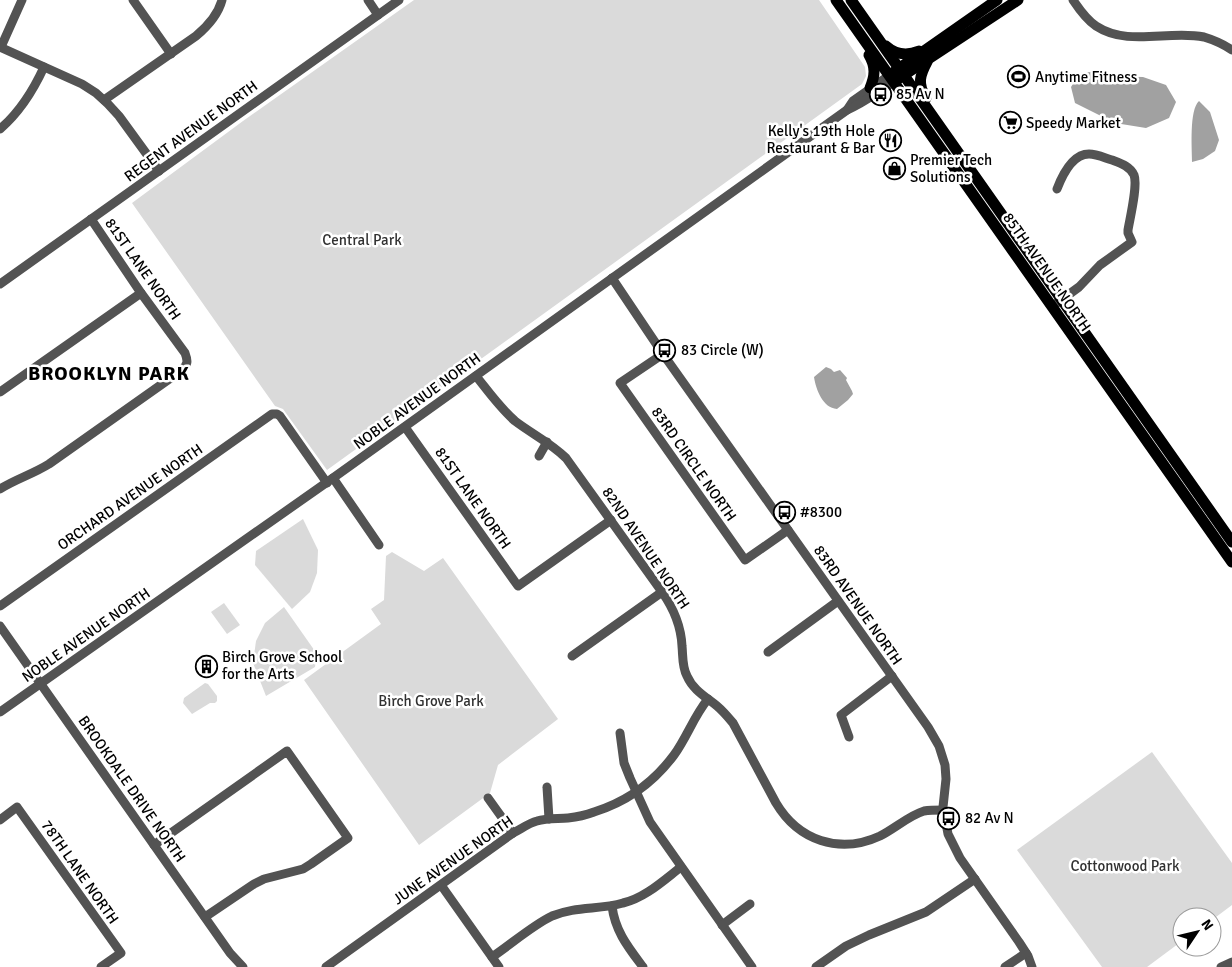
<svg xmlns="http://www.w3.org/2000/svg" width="1232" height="967" font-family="Signika,sans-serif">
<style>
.green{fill:#dadada}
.water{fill:#a1a1a1}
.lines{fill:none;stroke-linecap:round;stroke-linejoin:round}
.minor{stroke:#535353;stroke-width:9}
.major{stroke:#000;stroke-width:11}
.labels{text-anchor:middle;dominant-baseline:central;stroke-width:5;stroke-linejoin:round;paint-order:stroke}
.poi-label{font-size:15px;fill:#000;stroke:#fff;text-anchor:start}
.street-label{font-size:15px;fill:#000;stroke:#fff}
.park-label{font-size:15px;fill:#313131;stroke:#fff}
.district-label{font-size:20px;font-weight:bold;letter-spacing:1px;fill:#000;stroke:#fff}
</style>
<rect width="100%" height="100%" fill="#fff"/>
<g class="green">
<path d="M414,0h405l46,67 1,9 -4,8 -535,386 -44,-61 -8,-3 -143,-203 111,-82z"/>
<path d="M303,519l15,31 -1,23 -7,19 -18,17 -37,-44 1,-14z"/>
<path d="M392,552l32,19 19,-13 115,161 -60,46 -8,28 -71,52 -115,-165 77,-56 -10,-15 13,-9 2,-44z"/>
<path d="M224,603l16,22 -13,9 -16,-22z"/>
<path d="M284,607l33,47 -2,13 -49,29 -13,-33 3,-22 9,-18z"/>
<path d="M205,683l3,1 9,12v5l-2,2h-5l-18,11 -9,-11 1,-5z"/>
<path d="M1152,752l80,111v42l-20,15v-3h-30v24l-35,26h-45l-85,-117z"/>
</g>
<g class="water">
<path d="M1091,72l13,4 39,1 23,8 10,17 -7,16 -23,10 -31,-5 -40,-20 -4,-16 9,-14z"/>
<path d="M1199,101l11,11 9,28 -4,11 -12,8 -11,3c0,-13 -3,-52 7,-61z"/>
<path d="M826,367l5,2 3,3 6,-2 7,8 -1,2 6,11 1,3 -5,6 -11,9c-14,-1 -21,-19 -23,-32z"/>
</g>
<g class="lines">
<g class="minor">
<path d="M133,0l38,54"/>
<path d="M368,0l10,15"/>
<path d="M1073,0c6,9 14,20 23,26 32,21 72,4 108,11 10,3 19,7 28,13"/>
<path d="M0,47l82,37 14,9 12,11 11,12 40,55"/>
<path d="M1,47l21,-47"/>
<path d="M104,100l92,-64c12,-10 22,-21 26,-36"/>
<path d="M847,110l6,-9 37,-26"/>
<path d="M0,129c20,-17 33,-38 44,-62"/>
<path d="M1057,189c5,-13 15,-35 32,-35 8,0 16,4 23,6 8,3 18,6 22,15 4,10 -4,43 -6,55v3l4,9 -32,23 -21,22 -22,16"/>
<path d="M612,278l51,76 265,373 11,19 6,19 1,14 -3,28 5,27 12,24 59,84 9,14 4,11"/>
<path d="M0,284l399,-284"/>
<path d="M663,354l-43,29 125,177 43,-30"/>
<path d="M476,376c12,15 24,32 39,45 17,13 36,22 51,37l96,134c12,17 19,33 20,54 1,10 0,21 5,30 6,14 19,21 30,30 6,5 11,11 16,17l43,80c22,37 63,52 104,33 14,-7 30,-21 44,-25 6,-1 13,-1 19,-1"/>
<path d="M0,392l141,-99"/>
<path d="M405,427l113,159 93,-66"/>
<path d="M539,456l8,-14"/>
<path d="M333,478l46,67"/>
<path d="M0,489c16,-10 33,-15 49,-25l133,-94c6,-6 6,-9 3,-17l-44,-60 -50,-74"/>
<path d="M0,606l272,-192h5l3,2 47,67"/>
<path d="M0,626l230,327 13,14"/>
<path d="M768,652l70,-51"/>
<path d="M572,656l90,-64"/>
<path d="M0,712l333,-234 514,-368c17,-7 32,-19 47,-28"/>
<path d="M620,733l4,30 6,15 20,44 102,145"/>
<path d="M849,737l-8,-22 51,-39"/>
<path d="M547,787l2,32"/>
<path d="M488,798l25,35"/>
<path d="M0,820l17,-13 104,146 -20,14"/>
<path d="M154,845l133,-94 61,87 -37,26 -8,5 -39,10 -10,5 -49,33"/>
<path d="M441,885l58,82"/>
<path d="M612,906c3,25 16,41 31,61"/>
<path d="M722,925l28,-21"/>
<path d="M492,957c18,-12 41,-32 60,-41 24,-10 47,-6 71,-13 22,-5 41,-23 58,-36"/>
<path d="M326,967l187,-134c8,-4 16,-10 24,-12 10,-3 21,-2 31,-3 9,-1 18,-3 26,-6 32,-10 60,-30 80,-57 13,-18 20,-39 34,-56"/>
<path d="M816,967l30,-21 23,-11 57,-23 49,-33"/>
<path d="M1005,967l21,-14"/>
<path d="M1221,967l11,-5"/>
</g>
<g class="major">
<path d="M836,0l396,562"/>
<path d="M851,0l381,542"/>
<path d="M886,46c10,9 21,10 33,5"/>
<path d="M869,55c7,12 6,21 1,33"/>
<path d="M894,72l103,-72"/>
<path d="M898,79l120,-79"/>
<path d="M926,98c-9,-14 -6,-23 1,-36"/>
</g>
</g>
<defs>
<symbol id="stadium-ring" viewBox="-11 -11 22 22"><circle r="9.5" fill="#fff" stroke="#000" stroke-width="1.5"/><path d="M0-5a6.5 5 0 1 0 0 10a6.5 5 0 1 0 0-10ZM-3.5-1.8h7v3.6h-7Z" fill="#000"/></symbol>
<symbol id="bus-ring" viewBox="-11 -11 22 22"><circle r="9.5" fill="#fff" stroke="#000" stroke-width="1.5"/><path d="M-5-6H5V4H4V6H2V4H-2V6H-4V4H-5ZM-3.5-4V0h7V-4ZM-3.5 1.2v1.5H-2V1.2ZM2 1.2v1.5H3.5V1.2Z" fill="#000"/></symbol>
<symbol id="supermarket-ring" viewBox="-11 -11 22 22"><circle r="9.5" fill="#fff" stroke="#000" stroke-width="1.5"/><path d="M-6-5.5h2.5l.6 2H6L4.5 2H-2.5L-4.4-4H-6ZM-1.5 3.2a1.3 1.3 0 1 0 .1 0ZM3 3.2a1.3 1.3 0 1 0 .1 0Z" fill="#000"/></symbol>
<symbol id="restaurant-ring" viewBox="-11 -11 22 22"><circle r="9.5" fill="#fff" stroke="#000" stroke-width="1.5"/><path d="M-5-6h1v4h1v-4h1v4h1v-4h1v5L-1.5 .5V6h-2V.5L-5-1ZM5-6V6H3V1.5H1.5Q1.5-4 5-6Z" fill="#000"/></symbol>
<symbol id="shop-ring" viewBox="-11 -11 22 22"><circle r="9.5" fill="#fff" stroke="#000" stroke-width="1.5"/><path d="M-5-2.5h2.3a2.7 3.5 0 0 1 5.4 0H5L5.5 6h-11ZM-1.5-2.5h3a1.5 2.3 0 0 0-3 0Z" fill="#000"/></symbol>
<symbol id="building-ring" viewBox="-11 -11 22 22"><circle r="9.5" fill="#fff" stroke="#000" stroke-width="1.5"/><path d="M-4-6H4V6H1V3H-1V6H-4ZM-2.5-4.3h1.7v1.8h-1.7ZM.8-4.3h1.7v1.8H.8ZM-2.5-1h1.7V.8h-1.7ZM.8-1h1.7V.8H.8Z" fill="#000"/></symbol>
</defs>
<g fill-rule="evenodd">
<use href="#stadium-ring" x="1006" y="64" width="25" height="25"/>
<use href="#bus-ring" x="868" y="82" width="25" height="25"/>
<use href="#supermarket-ring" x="998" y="110" width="25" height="25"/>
<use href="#restaurant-ring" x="878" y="128" width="25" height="25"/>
<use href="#shop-ring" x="882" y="156" width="25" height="25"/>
<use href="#bus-ring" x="652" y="338" width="25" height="25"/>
<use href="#bus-ring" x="772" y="500" width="25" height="25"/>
<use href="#building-ring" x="194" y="654" width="25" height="25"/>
<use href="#bus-ring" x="936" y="806" width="25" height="25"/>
</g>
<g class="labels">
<g class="poi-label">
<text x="1035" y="77">Anytime Fitness</text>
<text x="896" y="94">85 Av N</text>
<text x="1026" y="123">Speedy Market</text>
<text x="875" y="131" text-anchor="end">Kelly's 19th Hole<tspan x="875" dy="17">Restaurant &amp; Bar</tspan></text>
<text x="910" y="160">Premier Tech<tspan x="910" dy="17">Solutions</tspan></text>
<text x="681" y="350">83 Circle (W)</text>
<text x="800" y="512">#8300</text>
<text x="222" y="657">Birch Grove School<tspan x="222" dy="17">for the Arts</tspan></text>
<text x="965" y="818">82 Av N</text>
</g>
<g class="street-label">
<text transform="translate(191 131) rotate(-36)">REGENT AVENUE NORTH</text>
<text transform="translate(143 269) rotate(55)">81ST LANE NORTH</text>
<text transform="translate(1047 272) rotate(55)">85TH AVENUE NORTH</text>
<text transform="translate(417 401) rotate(-36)">NOBLE AVENUE NORTH</text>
<text transform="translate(694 464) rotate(55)">83RD CIRCLE NORTH</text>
<text transform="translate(130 497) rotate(-35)">ORCHARD AVENUE NORTH</text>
<text transform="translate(473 498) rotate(55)">81ST LANE NORTH</text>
<text transform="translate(646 548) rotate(56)">82ND AVENUE NORTH</text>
<text transform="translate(858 605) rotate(55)">83RD AVENUE NORTH</text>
<text transform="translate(86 635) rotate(-35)">NOBLE AVENUE NORTH</text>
<text transform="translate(132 789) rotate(55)">BROOKDALE DRIVE NORTH</text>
<text transform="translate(453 860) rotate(-35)">JUNE AVENUE NORTH</text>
<text transform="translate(80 872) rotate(55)">78TH LANE NORTH</text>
</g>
<g class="park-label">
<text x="362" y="240">Central Park</text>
<text x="431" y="701">Birch Grove Park</text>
<text x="1125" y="866">Cottonwood Park</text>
</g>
<g class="district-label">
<text x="109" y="373">BROOKLYN PARK</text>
</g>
</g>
<g transform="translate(1197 932) rotate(55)"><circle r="24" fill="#ffffff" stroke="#999999"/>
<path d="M0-4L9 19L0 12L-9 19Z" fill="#000000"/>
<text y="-8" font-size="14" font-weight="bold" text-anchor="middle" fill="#000000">N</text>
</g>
</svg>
